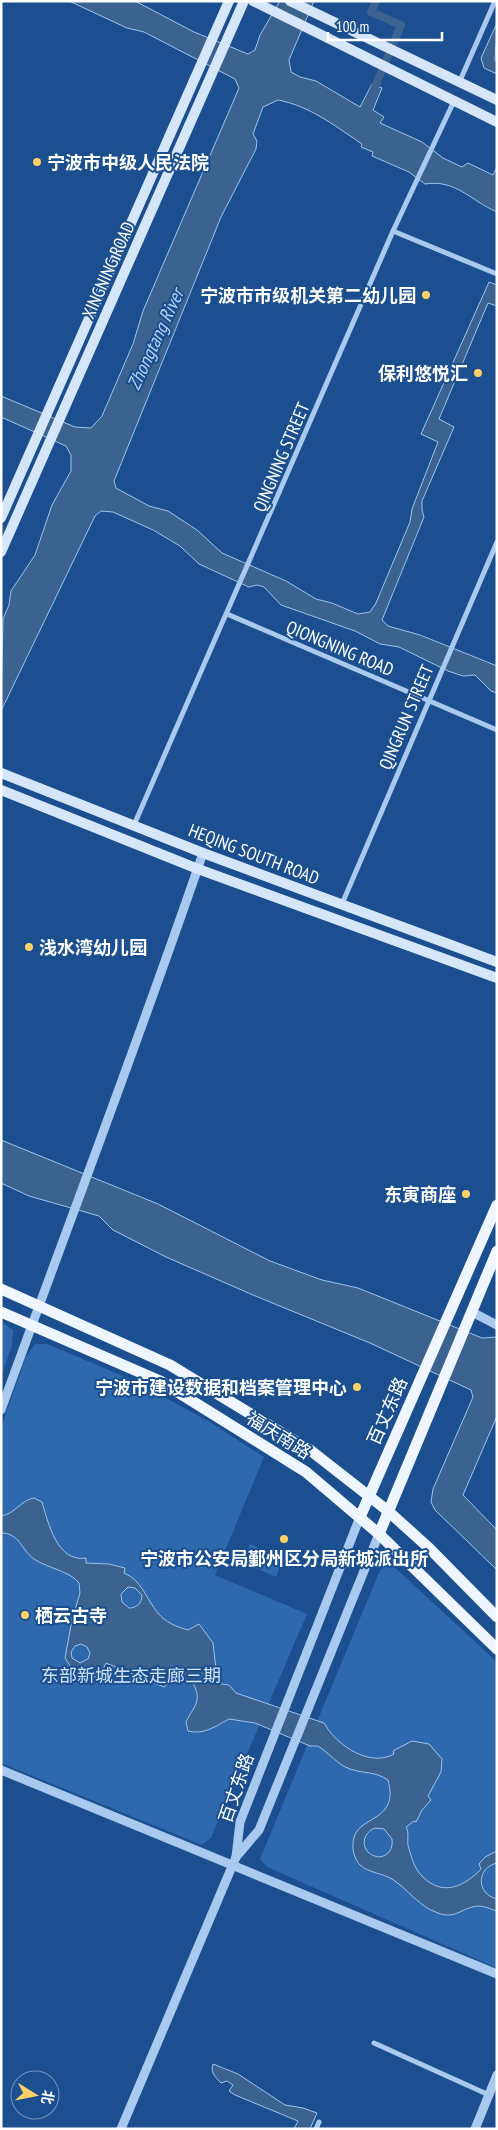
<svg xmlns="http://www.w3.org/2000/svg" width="498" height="2130" font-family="'PT Sans Narrow','Noto Sans SC',sans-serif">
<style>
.green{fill:#2e69ad}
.water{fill:#3c6290;stroke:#9cc4f0;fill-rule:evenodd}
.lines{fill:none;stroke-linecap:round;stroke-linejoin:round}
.canal{stroke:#3c6290;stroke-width:8}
.minor{stroke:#a9c9ee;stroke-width:5}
.tertiary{stroke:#a9c9ee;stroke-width:9}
.secondary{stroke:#d6e6fa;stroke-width:10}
.primary{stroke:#f0f6ff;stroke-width:11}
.poi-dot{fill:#ffd166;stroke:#1b4f8f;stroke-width:2}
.labels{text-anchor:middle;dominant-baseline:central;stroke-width:4;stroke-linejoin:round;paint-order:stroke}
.poi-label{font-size:18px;font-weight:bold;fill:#fff;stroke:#1b4f8f;text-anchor:end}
.street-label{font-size:18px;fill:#fff;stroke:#1b4f8f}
.park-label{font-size:18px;fill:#cfe3fa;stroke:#1b4f8f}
.water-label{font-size:19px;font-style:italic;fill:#b5d3f5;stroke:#1b4f8f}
</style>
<rect width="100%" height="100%" fill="#1b4f8f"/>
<g class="green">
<path d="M1,1321l12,9 -1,16 -11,30z"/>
<path d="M35,1344h12l88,37 73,40 56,36 -49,118 92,39 -96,224 -9,7 -201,-82v-336l25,-70z"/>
<path d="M250,1544l34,14 -8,19 -34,-15z"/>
<path d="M391,1564l106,98v306l-230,-101 -7,-8 118,-284 5,-9z"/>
</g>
<g class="water">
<path d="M69,1h66l59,31 54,22 7,-4 5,-15 20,-34h34l-25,59 2,12 9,5 16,4 44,26 12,-23 10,4 -9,22 11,7 -4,6 42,19 21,16 19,9 6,-4 25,12 4,-8v45c-26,-11 -41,-33 -72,-28l-16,-12 -37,-16 1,-4 -12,-5 1,-3c-27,-18 -52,-38 -84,-44l-15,7 -10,27 4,7 -1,8 -35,68 -107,264 2,7 33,18 19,5 29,19 25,23 64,28 30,18 16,4 26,11 12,-2 6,-9 34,-81 2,-13 26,-67 -17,-8 68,-152 8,3v21l-9,-3 -49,116 15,8 -32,74v9l2,7 -42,103 6,6 32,9 77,31v27l-6,-2 -16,-16 -12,1 -15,-5 -49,-24 -19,-3 -25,-13 -74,-26 -17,-18 -7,-2 -8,2 -50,-23 -19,-18 -27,-16 -40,-18 -12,-1 -6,5 -94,195 2,-92 6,-14 2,-14 24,-36 17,-50 19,-34v-16l-5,-9 -65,-29v-21l74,31 16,1 11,-12 31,-72 10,-33 96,-223 -4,-9 -91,-47 -17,-4z"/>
<path d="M497,23l-2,37 2,2v12l-13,-6 -3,-10z"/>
<path d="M1,1140l157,64 112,57 52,19 36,8 124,50 15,-1v79l-34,79 34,35v40l-62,-60 -4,-8 2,-13 40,-92 -2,-7 -101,-47 -117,-48 -87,-38 -53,-27 -14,-14 -70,-20 -28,-13z"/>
<path d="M34,1498l8,4c6,20 15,61 44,56v5l23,1 16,4 -1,5c18,7 22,26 34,40 7,9 19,14 30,17l11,-6 14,19 4,35 4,6 8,1 7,8 88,30c3,4 4,7 7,10 14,17 41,33 63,21l-1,-3 19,-10 17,3 13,15 -1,13 -13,24 3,4 -9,10 -6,12 -2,-1 -8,6c4,6 0,15 3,22 3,10 6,21 14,28 20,20 42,9 58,-8l-2,-5 6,-7 12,-6v12c-21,5 -21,31 0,36v12c-6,-2 -13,-5 -19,-5 -16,1 -22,14 -40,7 -19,-6 -30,-24 -46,-34 -10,-6 -23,-6 -32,-14 -4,-4 -7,-12 -7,-17 -2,-27 25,-25 34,-42 5,-9 3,-17 1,-26 -13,-9 -24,-6 -38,-11 -12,-4 -21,-16 -32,-23h-8l-55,-23 -26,-4c-13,7 -25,16 -41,12l-2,-9c7,-15 17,-20 7,-39l-10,-5 -11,3 -8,6 -58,-24 -7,15 -26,-8 -8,-12 7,-38 8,-27 -1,-10c-9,-12 -32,-15 -45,-24 -13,-9 -14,-26 -33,-26v-17c14,-2 20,-16 33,-18zM128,1587l7,1 7,7c0,8 -5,13 -13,13l-7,-6 -1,-8zM81,1644l6,3 3,6 -2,6 -8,4 -8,-5 -1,-6 4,-6zM375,1828l9,1 8,10c1,10 -3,16 -12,18 -18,-1 -22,-22 -5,-29z"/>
<path d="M213,2064l25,10 47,31 18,3 14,5 -7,16h-16l4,-8 -63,-26 -6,-4 4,-6 -6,-4 -6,2c-6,-6 -11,-11 -8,-19z"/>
</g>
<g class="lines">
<path class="canal" d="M372,94l29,-69 -30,-13 5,-11"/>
<g class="minor">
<path d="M459,83l36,-82"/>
<path d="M393,231l104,43"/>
<path d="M227,614l270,116"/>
<path d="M134,825l259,-594 61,-130"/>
<path d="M342,904l155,-362"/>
<path d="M374,2043l115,52"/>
<path d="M316,2129l3,-7"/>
</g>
<g class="tertiary">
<path d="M472,1312l25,13"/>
<path d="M1,1410c67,-185 138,-370 202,-557"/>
<path d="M1,1770l496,204"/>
<path d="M236,1857l4,-35 120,-305"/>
<path d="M121,2129l115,-272 23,-27 120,-296"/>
<path d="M475,2129l22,-54"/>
</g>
<g class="secondary">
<path d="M253,1l244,121"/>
<path d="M290,1l207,99"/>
<path d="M1,518l228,-517"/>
<path d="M1,552l243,-551"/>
<path d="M1,773l202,80 294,109"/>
<path d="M1,790l197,79 299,109"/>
</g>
<g class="primary">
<path d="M1,1289l169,76 140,85 78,61 41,37 68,69"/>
<path d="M1,1312l159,69 146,91 73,62 118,115"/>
<path d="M360,1517l137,-312"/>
<path d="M379,1534l118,-283"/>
</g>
</g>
<g class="poi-dot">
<circle cx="37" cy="162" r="5"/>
<circle cx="426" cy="295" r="5"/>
<circle cx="478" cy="373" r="5"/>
<circle cx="29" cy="947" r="5"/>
<circle cx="466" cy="1194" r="5"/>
<circle cx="357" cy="1387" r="5"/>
<circle cx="284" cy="1539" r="5"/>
<circle cx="25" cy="1615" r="5"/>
</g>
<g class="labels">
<g class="poi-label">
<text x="47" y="162" text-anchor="start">宁波市中级人民法院</text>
<text x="416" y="295">宁波市市级机关第二幼儿园</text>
<text x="468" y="373">保利悠悦汇</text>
<text x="39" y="947" text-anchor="start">浅水湾幼儿园</text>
<text x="456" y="1194">东寅商座</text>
<text x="347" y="1387">宁波市建设数据和档案管理中心</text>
<text x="284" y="1558" text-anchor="middle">宁波市公安局鄞州区分局新城派出所</text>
<text x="35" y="1615" text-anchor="start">栖云古寺</text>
</g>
<g class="street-label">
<text transform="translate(108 270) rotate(-66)">XINGNING ROAD</text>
<text transform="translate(281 457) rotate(-67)">QINGNING STREET</text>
<text transform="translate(340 648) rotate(23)">QIONGNING ROAD</text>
<text transform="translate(406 717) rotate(-67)">QINGRUN STREET</text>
<text transform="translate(254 854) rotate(21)">HEQING SOUTH ROAD</text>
<text transform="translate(387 1411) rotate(-66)">百丈东路</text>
<text transform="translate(279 1435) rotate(32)">福庆南路</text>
<text transform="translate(236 1788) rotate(-71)">百丈东路</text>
</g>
<g class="park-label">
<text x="131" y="1675">东部新城生态走廊三期</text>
</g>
<g class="water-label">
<text transform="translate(155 339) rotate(-65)">Zhongtang River</text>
</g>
</g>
<rect width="498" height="2130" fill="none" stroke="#ffffff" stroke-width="5"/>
<g transform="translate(35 2095) rotate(100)"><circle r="24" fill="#1b4f8f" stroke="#7695bc"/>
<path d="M0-4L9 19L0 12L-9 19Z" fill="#ffd166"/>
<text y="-8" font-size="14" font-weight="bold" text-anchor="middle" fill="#ffffff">北</text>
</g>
<path d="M328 32v8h114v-8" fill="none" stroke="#ffffff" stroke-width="2.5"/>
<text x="336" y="32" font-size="15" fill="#ffffff" stroke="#1b4f8f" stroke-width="4" paint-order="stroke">100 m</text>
</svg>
